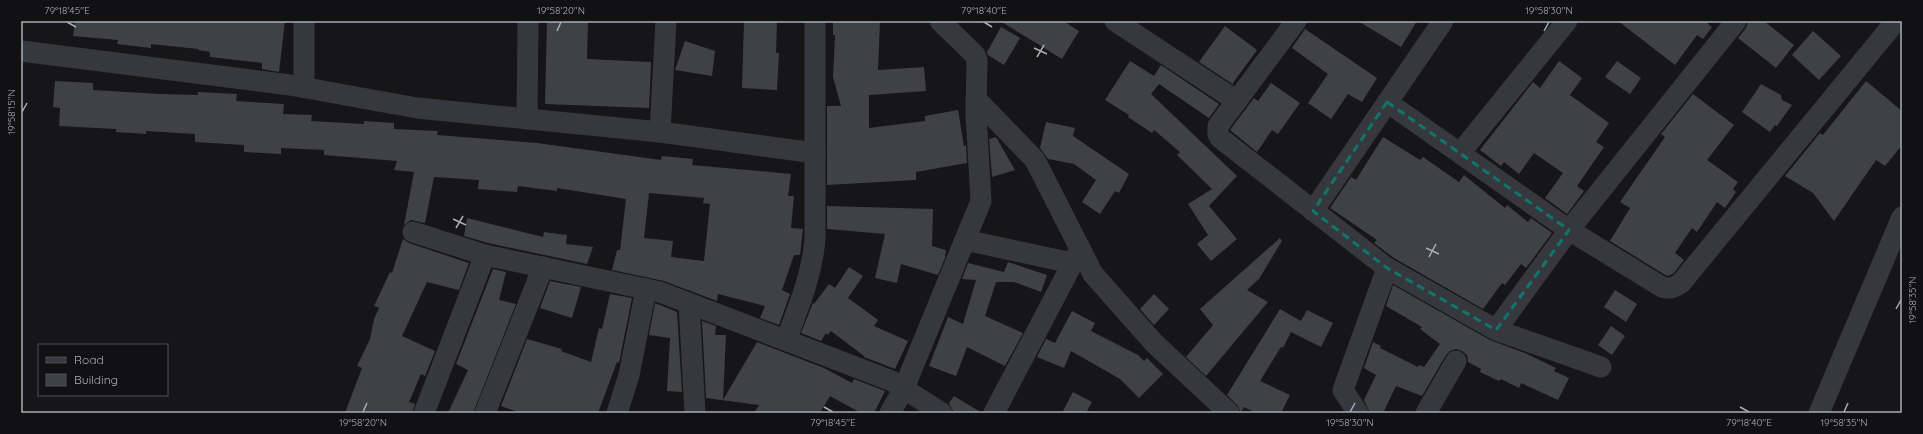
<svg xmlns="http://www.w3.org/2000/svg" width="1923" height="434" font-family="Quicksand,sans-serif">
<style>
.building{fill:#404145;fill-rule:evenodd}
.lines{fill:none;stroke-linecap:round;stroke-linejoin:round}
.minor{stroke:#37383d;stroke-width:21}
.marked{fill:none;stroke:#0f766e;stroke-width:3;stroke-dasharray:8 5;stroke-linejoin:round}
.ticks{fill:none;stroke:#a8adb8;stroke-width:1.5}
.neatline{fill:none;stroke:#a8adb8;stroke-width:1.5}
.ticks-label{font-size:10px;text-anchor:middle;fill:#a8adb8}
</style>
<rect width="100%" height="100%" fill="#161618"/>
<g class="building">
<path d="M75,21h210l-6,51 -17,-3v-6l-52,-6v-5l-12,-2v-1l-47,-5v4l-34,-4 1,-4 -45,-4z"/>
<path d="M547,21h41l-1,38 64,3 -2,46 -104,-4z"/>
<path d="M744,21h33l-1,32h3l-2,37 -35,-2z"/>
<path d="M833,21h47l-2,49 46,-3 2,24 -57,4v33l56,-7v-5l33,-6 6,36 2,-1 1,18 -51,9v8l-89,5v-79h14l-8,-29 2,-42h-2z"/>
<path d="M1000,21h63l16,10 -17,28z"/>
<path d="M1358,21h59l-16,26z"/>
<path d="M1618,21h90l-1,2 5,4 -9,12 -6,-4 -22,30z"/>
<path d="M1748,21h16l30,24 -18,23 -38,-30 8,-10z"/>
<path d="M1225,26l32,24 -24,33 1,2 -35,-23z"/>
<path d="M1001,27l19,11 -16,27 -16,-10 -1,-3z"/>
<path d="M1305,29l72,49 -15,24 -14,-8 -17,25 -23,-16 20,-29 -36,-26z"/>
<path d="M1813,31l28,25 -22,24 -27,-25z"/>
<path d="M685,41l30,10 -3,25 -37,-6z"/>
<path d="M1130,61l24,15 7,-11 58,39 -10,14 -50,-34 -8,10 86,82 -28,30 28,33 -26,22 -14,-17 11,-9 -20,-31 24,-15 -35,-34 3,-3 -26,-22 -2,3 -24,-16 1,-2 -24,-15z"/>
<path d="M1559,61l23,17 -12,17 39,28 -13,19 8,5 -27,39 7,5 -17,23 -22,-16 18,-25 -29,-20 -15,21 -15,-12 -3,4 -21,-16 53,-68 7,6z"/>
<path d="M1617,61l24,17 -11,16 -25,-17z"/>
<path d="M55,81l38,2v7l67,4 38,1v-3l39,2 -1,7 48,3 -1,10 29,1 -1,6 53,3v-3l30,2v6l44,2 -1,4 100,8 124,17 1,-4 31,3 -1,6 99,9 -3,22h6l-3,32 12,1 -3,26h-6l-12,35 8,4 -11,31 -19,-7 5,-12 -47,-12 -1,7 -53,-20 -52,-11 5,-20h3l6,-51 -69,-11v3l-39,-5 -1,6 -39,-3 1,-9 -45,-3 -9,46 -14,-3 -7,5 10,-53 -20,-2 3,-9 -73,-6v-5l-43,-2v6l-37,-2v-7l-49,-3v-8l-49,-3v3l-30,-2v-3l-57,-3 1,-18 -7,-1zM649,193l55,5 -1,5 7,1 -6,57 -33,-4 2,-16 -29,-3z"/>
<path d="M1866,81l36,30v34l-17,21 -9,-6 -42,61 -21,-28 -28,-17 35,-43 3,2z"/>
<path d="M1271,83l29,20 -22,31 -6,-4 -15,22 -27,-22 24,-32 4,3z"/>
<path d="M1761,84l20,11 1,5 10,5 -15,21 -2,-1 -5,7 -28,-20z"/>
<path d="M1693,94l41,31 -27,35 31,22 -5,7 3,3 -11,16 -8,-6 -20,30 -5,-4 -17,25 9,7 -11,14 -6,2 -57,-35 20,-33 -10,-6 45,-65 -4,-3z"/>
<path d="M1046,122l29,6 -2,8 56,38 -10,19 -4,-2 -15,23 -18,-12 14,-22 -22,-16 -26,-5 -8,-11z"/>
<path d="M996,137l19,33 -23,7 -3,-38z"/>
<path d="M1383,137l37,23 3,-3 36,25 5,-7 41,33 2,-3 21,17 3,-4 21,15 -26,35 -5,-4 -16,21 -3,-2 -19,26 -89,-51 -20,-15 3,-3 -47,-32 21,-31 5,3z"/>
<path d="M827,206l106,3 -1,37 14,4 -1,8 -7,17 -37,-11 -4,19 -22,-5 10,-44 -58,-5z"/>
<path d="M467,218l76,19 1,-5 23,3 -1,9 27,3 -6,17 -99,-21 -24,-7z"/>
<path d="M1280,238l2,3 -23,38 -12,11 21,12 -62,74 -20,-19 27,-32 -13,-16z"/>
<path d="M403,239l6,4 60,20 -10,27 -32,-8 -25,54 33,15 -10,25 -4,-2 -12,28 6,2 -3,9h-67l17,-45 -5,-2 13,-27 4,-20 5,-11 -5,-2 16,-34 2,1z"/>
<path d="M1008,262l39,13 -6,17 -27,-10h-18l-11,34 38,17 -18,33 -38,-19 -11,29 -27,-10 19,-49 15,7 13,-44 -14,-1 6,-16 36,9z"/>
<path d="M849,267l14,9 -15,22 30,22 -4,6 34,15 -13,28 -31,-12v-1l-33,-25 -3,4 -2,-2 -5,8 -20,-8 12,-30 1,1 15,-20 6,4z"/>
<path d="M493,269l13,3 -7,28 17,4 -43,109h-25l20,-43 -12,-6z"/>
<path d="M550,281l31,6 -9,31 -32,-10z"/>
<path d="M1393,285l97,55 37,14 29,14 -2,3 15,7 -11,22 -37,-17 -2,5 -18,-9 -2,2 -19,-9 1,-3 -13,-7 -1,-7 -5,-4 -6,-2 -6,2 -4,4 -24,41 -26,-10 -13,27h-13l-6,-13 12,-25 -12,-7 9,-26 8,4 -1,2 38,19 1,-2 5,2 16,-23 -20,-15 2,-2 -36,-21z"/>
<path d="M1615,290l22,14 -11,18 -22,-15z"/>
<path d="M610,294l22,4 -13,65 -2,-1 -19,51h-77l-20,-7 26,-67 35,10 -1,2 30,11 8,-34 3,1z"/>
<path d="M1154,294l15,15 -15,16 -14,-16z"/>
<path d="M655,303l22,9 5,80 -15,-1 3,-53 -21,-3z"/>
<path d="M1280,309l21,12 6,-11 26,13 -12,24 -30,-15 -8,16 -2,-1 -21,34 30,14 -9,18h-25l-12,-6 -3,5 -4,-7 -10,-10z"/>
<path d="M1072,311l23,12 -4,8 47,24 6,6 3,-3 16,16 -24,24 -19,-19 -49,-28 -7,17 -27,-11 9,-18 9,4z"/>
<path d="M702,321l14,5 -1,9h11l-3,65 34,-58 67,26 28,15 2,-4 31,12 -11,22h-13l-31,-17 -10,17h-66l5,-8 -53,-7z"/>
<path d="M1611,326l14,10 -13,19 -14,-10z"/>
<path d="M1073,392l19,10 -6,11h-24z"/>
<path d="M954,396l28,17h-28l-5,-10z"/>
</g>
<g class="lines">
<g class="minor">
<path d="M304,21v66"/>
<path d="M1115,21l122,80"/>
<path d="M1296,21l-78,105v8l2,4 167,130 109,62 105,37"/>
<path d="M21,51l269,34 127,23 243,24 155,21"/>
<path d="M976,99l59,61 58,114 61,69 75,70"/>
<path d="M1387,102l182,128 93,57c8,2 12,1 19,-4l215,-262"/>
<path d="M527,119l1,-98"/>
<path d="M660,132l6,-111"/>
<path d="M1460,153l107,-132"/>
<path d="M1313,211l130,-190"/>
<path d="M413,232l72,23 175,37 232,89 50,32"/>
<path d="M965,240l107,23"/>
<path d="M689,303l6,110"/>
<path d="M1496,330l73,-100 167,-209"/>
<path d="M786,340c13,-34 26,-65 29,-101v-218"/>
<path d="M424,413l61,-158"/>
<path d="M485,413l58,-146"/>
<path d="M617,413l12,-38 17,-86"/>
<path d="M890,413l14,-25 77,-187 -5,-87 1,-54 -2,-5 -35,-34"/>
<path d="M994,413l86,-164"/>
<path d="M1358,413l-15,-23 44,-122"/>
<path d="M1426,413l30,-52"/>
<path d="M1819,413l83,-196"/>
</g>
</g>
<path class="marked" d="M1387,102l182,128 -73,100 -109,-62 -74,-57z"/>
<path class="ticks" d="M67,22l9,5M984,22l8,5M557,31l4,-9M1544,31l5,-9M1034,48l13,6M1037,57l7,-12M22,112l5,-9M453,219l13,6M456,228l7,-12M1426,248l13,6M1429,257l7,-13M1896,309l5,-9M824,407l9,5M1740,407l9,5M363,412l4,-9M1350,412l5,-9M1844,412l4,-9"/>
<rect width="1923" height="434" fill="none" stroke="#111113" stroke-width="44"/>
<rect x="38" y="344" width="130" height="52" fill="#111113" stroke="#4d4f55"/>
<rect x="46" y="357" width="20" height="6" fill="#37383d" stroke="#4d4f55"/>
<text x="74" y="364" font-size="12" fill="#a8adb8">Road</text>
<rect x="46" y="374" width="20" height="12" fill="#404145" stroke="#4d4f55"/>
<text x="74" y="384" font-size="12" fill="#a8adb8">Building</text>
<rect x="22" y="22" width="1879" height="390" class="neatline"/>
<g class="ticks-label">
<text x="67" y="14">79°18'45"E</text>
<text x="561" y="14">19°58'20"N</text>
<text x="984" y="14">79°18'40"E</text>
<text x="1549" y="14">19°58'30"N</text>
<text transform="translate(11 112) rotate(-90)" y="4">19°58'15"N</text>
<text transform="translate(1912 300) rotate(-90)" y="4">19°58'35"N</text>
<text x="363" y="426">19°58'20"N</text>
<text x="833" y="426">79°18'45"E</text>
<text x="1350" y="426">19°58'30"N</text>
<text x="1749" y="426">79°18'40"E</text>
<text x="1844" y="426">19°58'35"N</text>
</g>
</svg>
